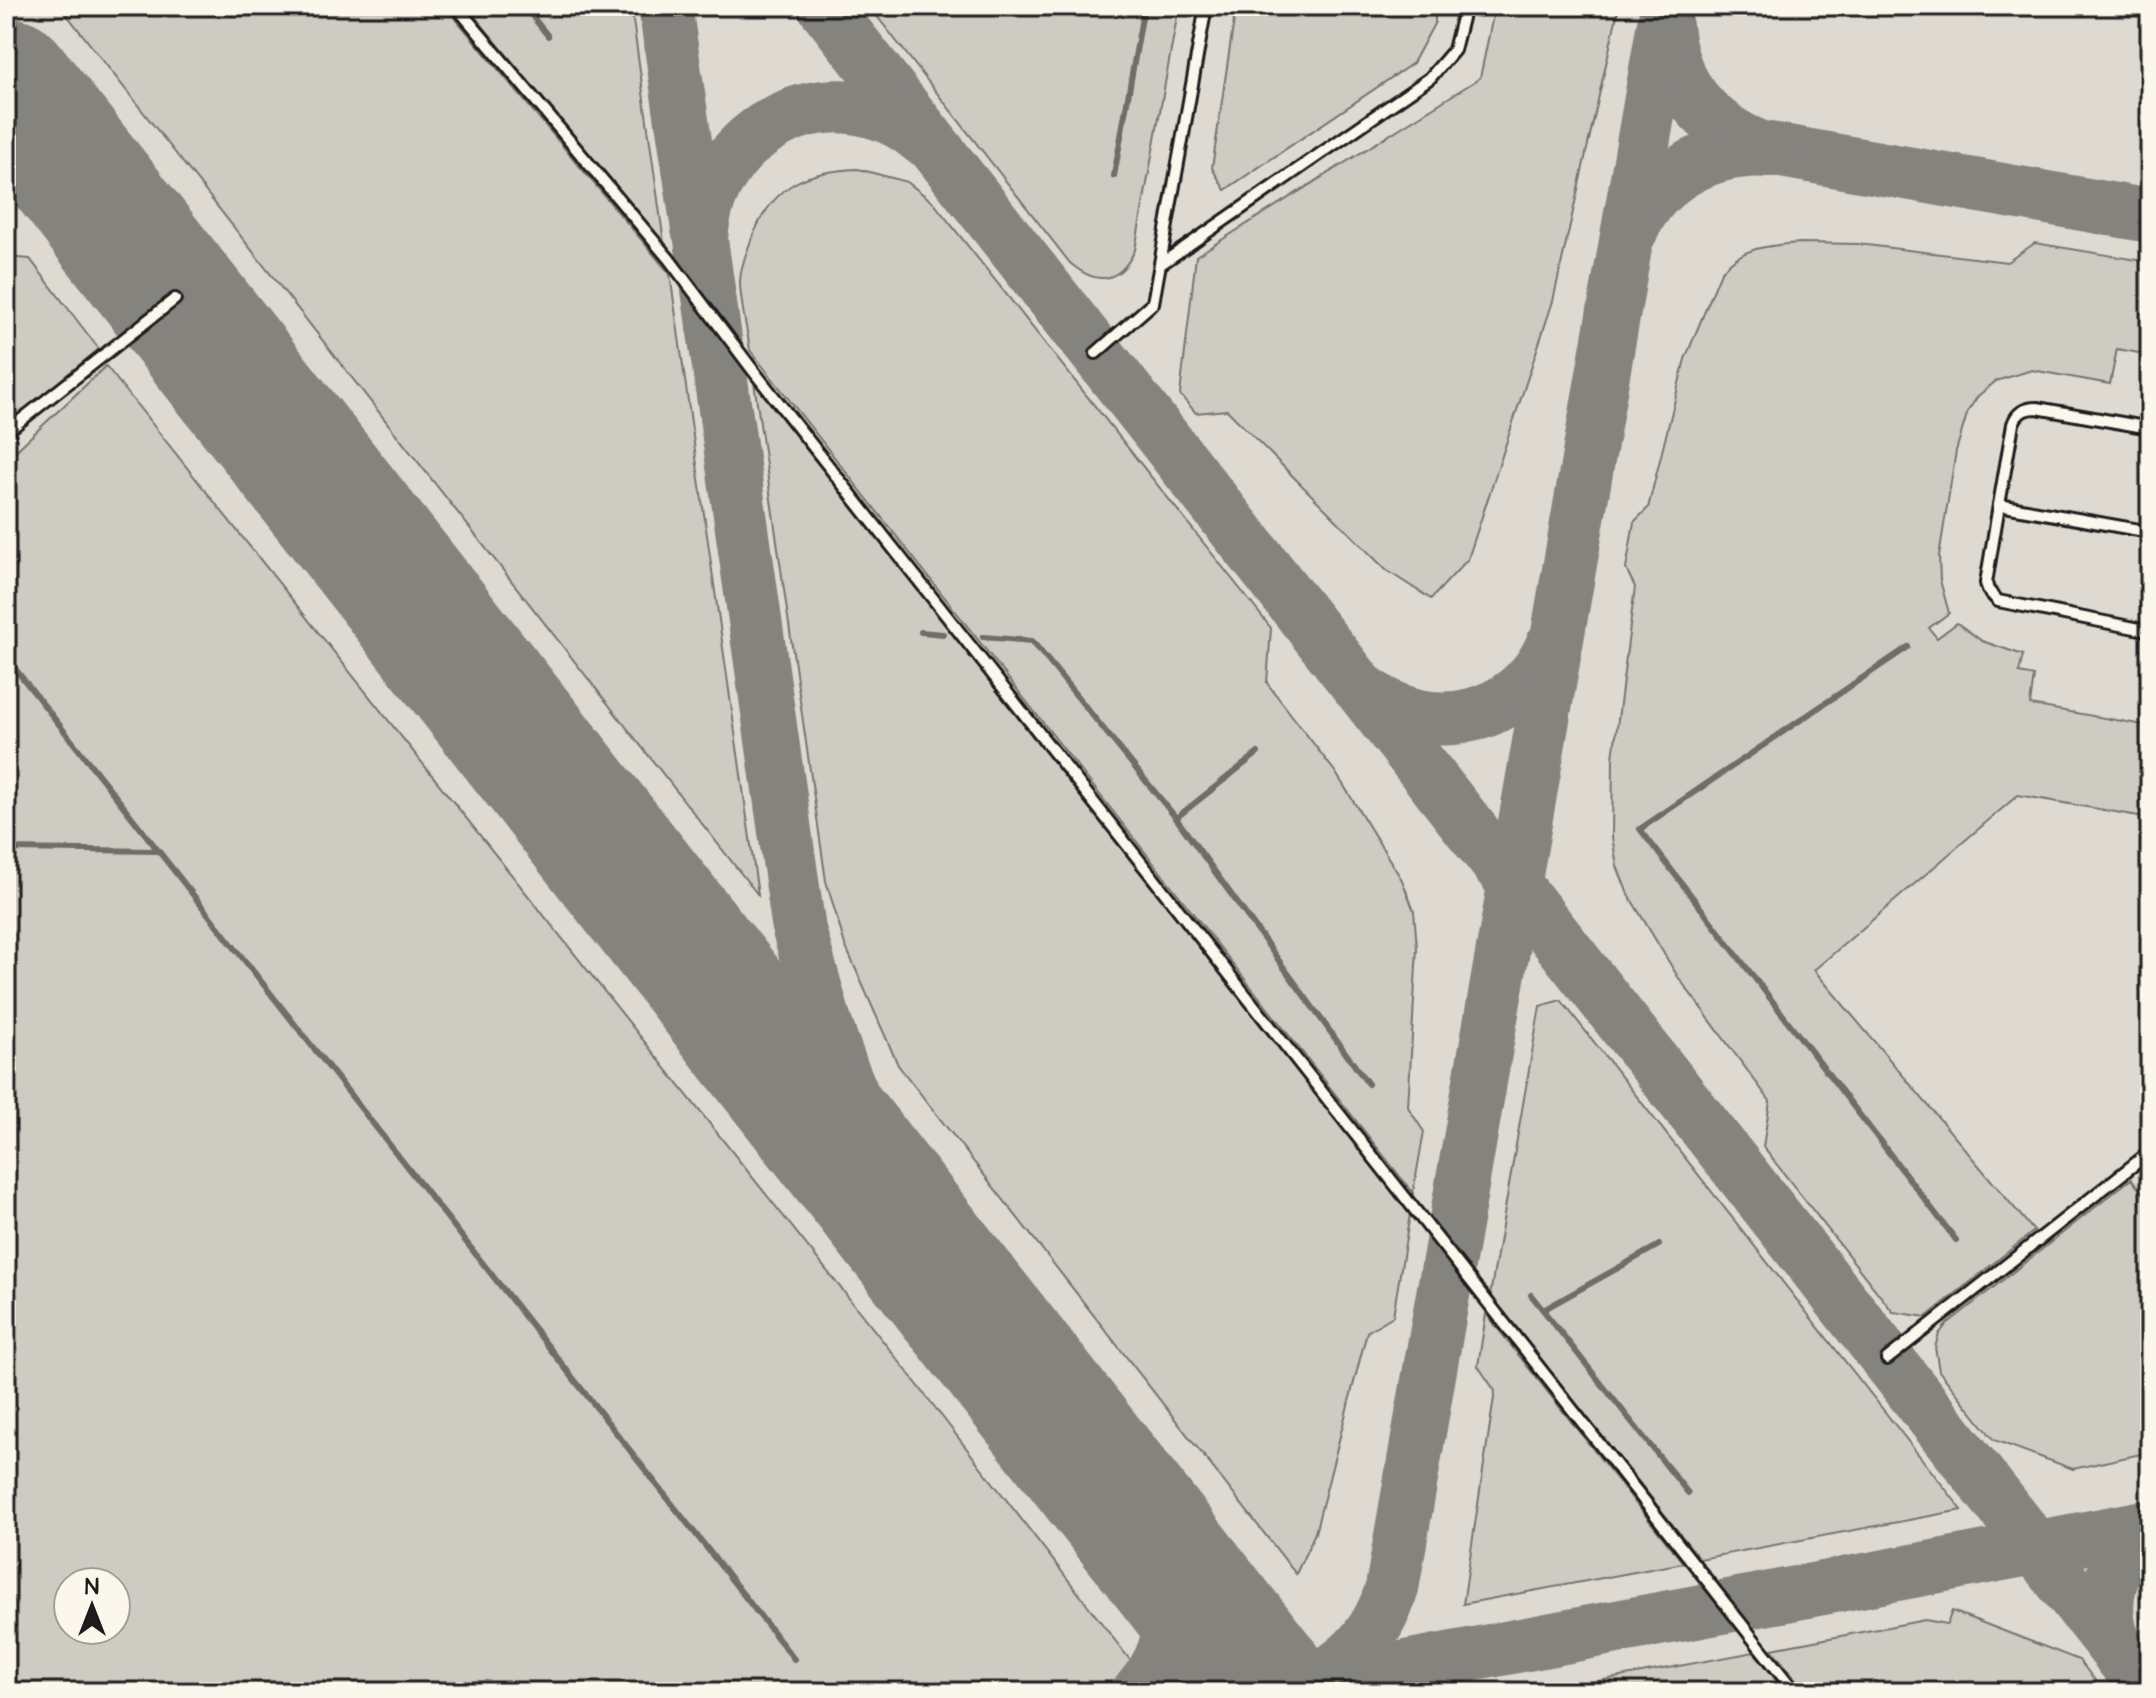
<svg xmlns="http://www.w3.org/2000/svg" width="2156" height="1698" font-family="'Architects Daughter',sans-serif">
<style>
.built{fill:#dedad1;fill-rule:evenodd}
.green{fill:#ceccc2;stroke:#75746f;stroke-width:2;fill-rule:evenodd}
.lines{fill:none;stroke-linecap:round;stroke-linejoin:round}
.stream{stroke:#6f6d69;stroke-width:6}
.taxiway{stroke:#85837e;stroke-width:54}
.runway{stroke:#85837e;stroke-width:134}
.lane-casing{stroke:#1c1c1c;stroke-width:16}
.lane{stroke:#fbf7ec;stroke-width:10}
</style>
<rect width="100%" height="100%" fill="#eeeadf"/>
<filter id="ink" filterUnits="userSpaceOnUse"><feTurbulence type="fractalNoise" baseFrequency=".0125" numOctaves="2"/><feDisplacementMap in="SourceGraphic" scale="16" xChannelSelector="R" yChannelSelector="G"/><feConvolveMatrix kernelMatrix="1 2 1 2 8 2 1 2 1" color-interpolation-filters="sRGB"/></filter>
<g filter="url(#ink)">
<path class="built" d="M6,6h2144v1686h-2144zM68,1582h48v48h-48z"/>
<g class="green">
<path d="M60,6h385l225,268 88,621z"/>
<path d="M466,6h165l33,237z"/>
<path d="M869,6h310l-44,244c-15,32 -37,37 -65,13z"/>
<path d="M1236,6h199v16l-22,41 -188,127 -13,-22z"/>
<path d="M1495,6h124l-66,295 -85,258 -37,40 -45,-29 -159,-160 -31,3 -16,-18 16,-139 284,-178z"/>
<path d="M858,169l49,13 26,20 338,426 -4,55 69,90 66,107 12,31 3,37 -9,159 16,25 -11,61 -663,-843c-3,-22 -10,-47 -10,-69 1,-16 8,-33 14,-48 22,-50 53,-62 104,-64z"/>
<path d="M1802,243l56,1 149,18 28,-19 115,19v93l-33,-6 -7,35 -78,-14 -36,11 -18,15 -10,15 -12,40 -17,105 1,24 9,33 -20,15 8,10 20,-15 25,18 41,14 -4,18 15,3 -4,29 120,21v92l-132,-23 -204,175 220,261 -108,86 -33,-5 -130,-165 7,-46 -92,-124 -50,-83 -11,-28 -5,-29 1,-79 22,-171 -9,-18 8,-47 14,-14 37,-149 36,-87c20,-26 51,-27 81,-29z"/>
<path d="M6,257l24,2 69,90 -93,75z"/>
<path d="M106,366l800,1004 238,308 -73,14h-1065v-1232zM68,1582h48v48h-48z"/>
<path d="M754,382l656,832 -17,102 -26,16 -52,201 -19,41 -398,-509 -53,-120 -19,-64z"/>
<path d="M1561,1000l401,510 -262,49 -210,-264 50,-289z"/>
<path d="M2131,1179l14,17 5,-3v259l-77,17 -79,-29 -55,-69 -4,-24 4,-13 8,-10z"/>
<path d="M1486,1314l197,249 -220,41 32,-213 -17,-25z"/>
<path d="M1952,1611l127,49 25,32h-298l-34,-43 153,-29 22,4z"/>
<path d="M1754,1652l31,40h-246z"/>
</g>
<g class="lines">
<g class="stream">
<path d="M524,6l24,30"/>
<path d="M1114,176l30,-170"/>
<path d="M921,632l22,2"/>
<path d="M983,637l49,4 144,177 192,266"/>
<path d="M1908,647l-268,182 316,411"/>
<path d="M6,657l788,1002"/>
<path d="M1176,818l82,-65"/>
<path d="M6,849l153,2"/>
<path d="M1659,1245l-116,65 145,183"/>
<path d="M1531,1295l12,15"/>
</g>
<g class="taxiway">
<path d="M665,6l33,223"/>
<path d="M824,6l1325,1686"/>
<path d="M1666,26c5,58 40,100 93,121l391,69"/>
<path d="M1631,231c25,-57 81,-85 142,-80"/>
<path d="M1366,692c64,49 154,28 186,-46"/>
<path d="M913,1238l-71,-168 -16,-44 -27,-96 -98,-690c6,-111 134,-177 222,-101"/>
<path d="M1135,1522c33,60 55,110 4,170"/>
<path d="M1215,1623c42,27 69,53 122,54"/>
<path d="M2119,1653c-23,-44 -12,-95 31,-121"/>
<path d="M1321,1683l829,-157"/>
<path d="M1292,1689c51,-16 85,-50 100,-101l275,-1582"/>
</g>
<path class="runway" d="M6,84l1263,1608"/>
<defs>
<g id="lane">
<path d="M456,6l213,253 83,110 1043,1323"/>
<path d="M1161,264l269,-186 24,-28 11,-44"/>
<path d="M1096,353l57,-50 53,-297"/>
<path d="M2150,428l-113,-20c-12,0 -20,4 -24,16l-14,81 151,27"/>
<path d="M6,432l169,-133"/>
<path d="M1999,505l-13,78 2,7 10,11 152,30"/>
<path d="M1887,1359l263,-207"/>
</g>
</defs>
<use href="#lane" class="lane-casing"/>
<use href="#lane" class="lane"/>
</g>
</g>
<rect width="2156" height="1698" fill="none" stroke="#fbf7ec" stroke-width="32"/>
<rect x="16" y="16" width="2124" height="1666" fill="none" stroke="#1c1c1c" stroke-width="3" filter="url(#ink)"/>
<g transform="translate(92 1606)"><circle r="38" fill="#fbf7ec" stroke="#a29f99" stroke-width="2"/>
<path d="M0-6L14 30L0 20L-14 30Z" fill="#1c1c1c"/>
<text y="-12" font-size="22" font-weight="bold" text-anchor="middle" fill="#1c1c1c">N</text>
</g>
</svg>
